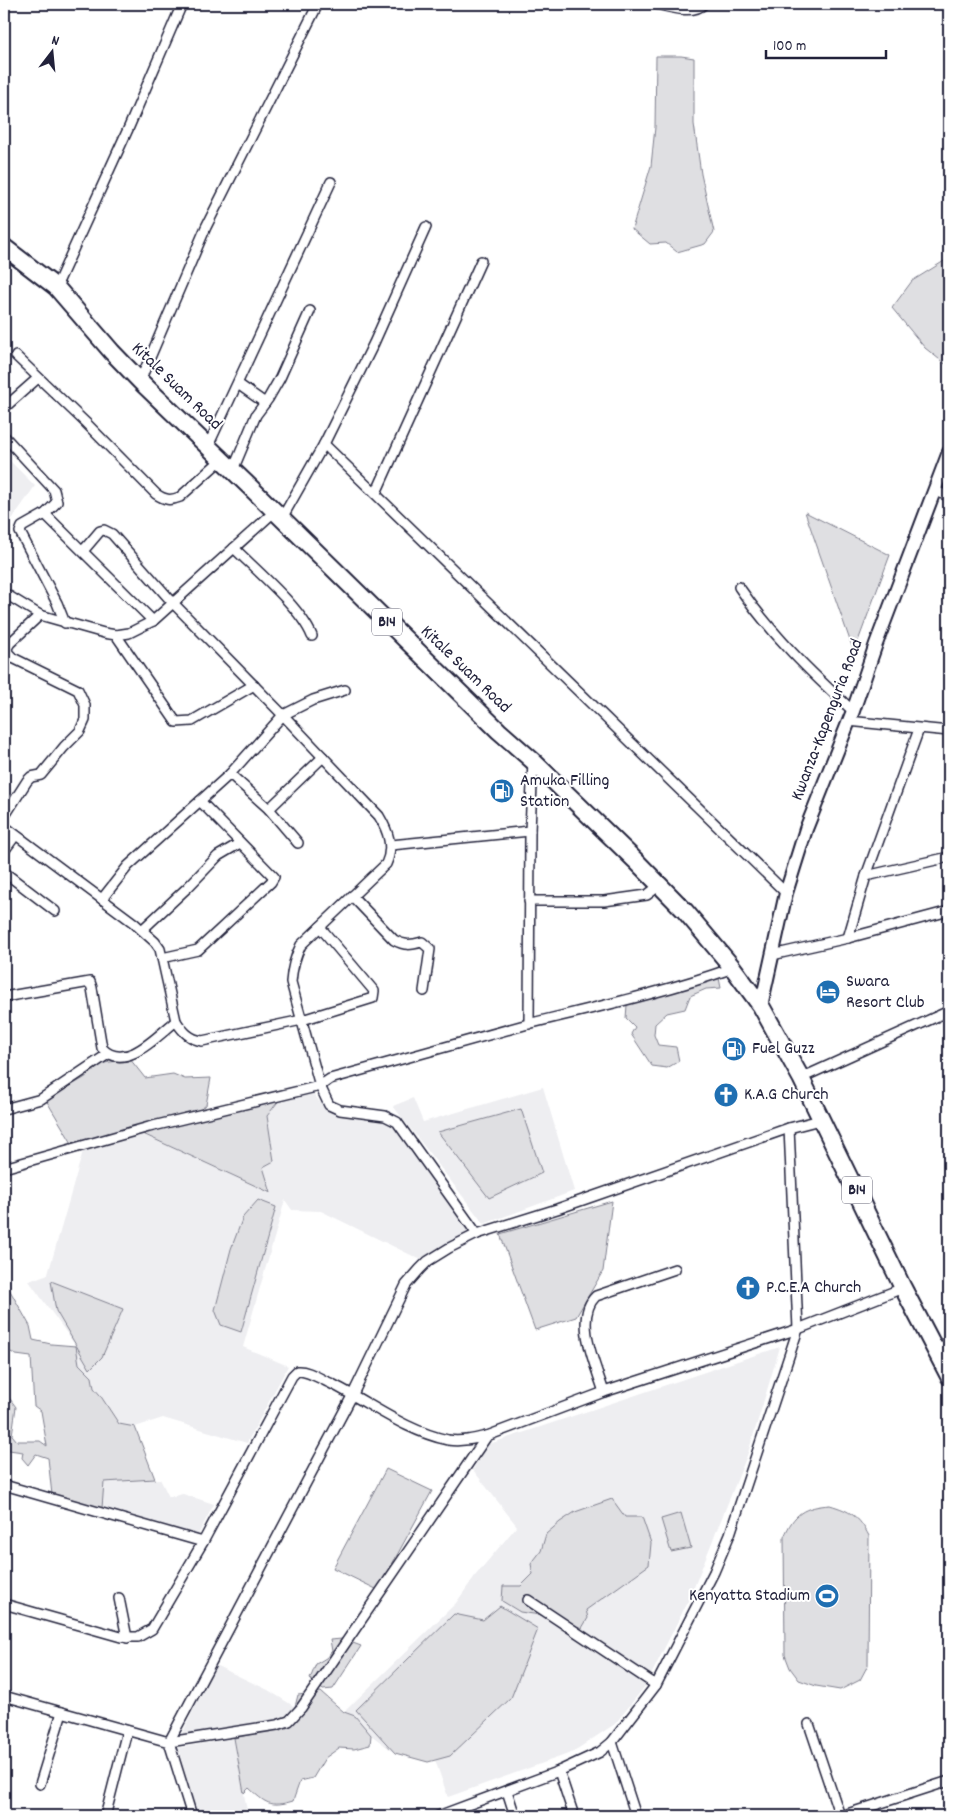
<svg xmlns="http://www.w3.org/2000/svg" width="953" height="1820" font-family="Dekko,sans-serif">
<style>
.built{fill:#eeeef1}
.green{fill:#dfdfe2;stroke:#80808e}
.lines{fill:none;stroke-linecap:round;stroke-linejoin:round}
.street-casing{stroke:#22223b;stroke-width:12}
.secondary-casing{stroke:#22223b;stroke-width:16}
.highway-casing{stroke:#22223b;stroke-width:20}
.street{stroke:#fff;stroke-width:9}
.secondary{stroke:#fff;stroke-width:12}
.highway{stroke:#fff;stroke-width:16}
.labels{text-anchor:middle;dominant-baseline:central;stroke-width:4;stroke-linejoin:round;paint-order:stroke}
.shield{fill:#fff;stroke:#646476;stroke-width:1}
.shield-label{font-size:16px;font-weight:bold;fill:#22223b}
.street-label{font-size:18px;fill:#22223b;stroke:#fff}
.poi-label{font-size:18px;fill:#22223b;stroke:#fff;text-anchor:start}
</style>
<rect width="100%" height="100%" fill="#fff"/>
<filter id="ink" filterUnits="userSpaceOnUse"><feTurbulence type="fractalNoise" baseFrequency=".02" numOctaves="2"/><feDisplacementMap in="SourceGraphic" scale="10" xChannelSelector="R" yChannelSelector="G"/><feConvolveMatrix kernelMatrix="1 2 1 2 8 2 1 2 1" color-interpolation-filters="sRGB"/></filter>
<g filter="url(#ink)">
<g class="built">
<path d="M4,455l31,31 -31,45z"/>
<path d="M543,1087l31,104 -90,33 -91,-118 20,-8 10,24z"/>
<path d="M313,1093l9,12 67,16 81,111 -51,27 -98,-48 -29,-1 -7,-10 -42,147 45,19 -41,77 -84,-25 -28,9 -16,-3 -19,-29 -6,-7 -2,-11 -13,-13 -3,-18 -47,-65 19,-7 35,-123 58,-18 129,60 -7,-26 11,-7 -7,-44 13,-17z"/>
<path d="M780,1347l-32,106 -58,144 -44,88 -31,39 -44,29 -123,44 -13,-37 -7,2 -33,-9 -24,-18 -16,-19 -11,-4 112,-109 19,-27 42,-50 -44,-56 13,-25z"/>
<path d="M160,1479l9,18 14,-3 31,10 -16,31 -96,-27 2,-26z"/>
<path d="M215,1665l53,25 27,17 -8,11 -105,16z"/>
<path d="M234,1738l14,78h-51l-19,-68z"/>
</g>
<g class="green">
<path d="M656,56h25l13,2v66l7,50 13,58 -9,12 -28,8 -11,-9 -16,1 -18,-15 19,-63 4,-39z"/>
<path d="M949,258v109l-24,-19 -33,-40 20,-27z"/>
<path d="M805,512l85,43 -36,97z"/>
<path d="M719,978l2,10 -15,1 -16,7 -5,13 -18,4 -12,11 -1,11 4,10 18,2 3,14 -12,7 -15,-2 -21,-32 4,-7 -9,-9 1,-13z"/>
<path d="M130,1059l15,19 28,-4 12,5 26,-1 -5,27 -7,6 -126,34 -27,-45 38,-22 20,-15z"/>
<path d="M280,1099l-13,17 7,45 -11,6 8,26 -130,-60z"/>
<path d="M521,1109l21,64 -53,25 -51,-66z"/>
<path d="M258,1200l18,7 -35,125 -20,-7 -6,-15 16,-61 12,-32z"/>
<path d="M612,1201l-9,70 -27,46 -41,13 -35,-96z"/>
<path d="M4,1280l26,46 3,14 18,4 25,2 3,18 13,13 2,11 6,7 19,29 16,3 20,52 -51,3 -2,26 -50,-13 -4,-37 -12,-4 -8,11 -6,-7 1,-6 -14,-2 -3,-13 -2,-1v-45l12,16 -4,28 5,6h23l7,5 -6,-35 -7,-5 -3,-49 -15,-2 -12,-7z"/>
<path d="M51,1281l72,28 -21,48 -12,12 -34,-58z"/>
<path d="M386,1469l46,22 -54,99 -45,-22z"/>
<path d="M612,1499l13,18h17l9,26 -2,22 -63,45 2,8 -6,10 -35,-12 -27,-4 -18,-11 1,-15h18l12,-12 -2,-10 10,-13 5,-17 14,-12 15,-10z"/>
<path d="M830,1505c20,6 29,11 39,31l-1,129 -8,15 -20,10 -24,-4 -17,-6 -9,-12 -5,-13 -1,-118c10,-24 20,-30 46,-32z"/>
<path d="M681,1513l10,35 -20,4 -10,-33z"/>
<path d="M500,1606l38,23 -27,69 -61,58 -22,6 -33,-9 -39,-43 98,-96 29,6z"/>
<path d="M342,1639l19,7 -28,43 -10,1 -13,-11 6,-15 10,-6 6,-7 -2,-11z"/>
<path d="M321,1692l23,20 11,4 16,19 -1,10 -16,4 -15,-1 -14,10 -12,20 -13,3 -7,20c-23,7 -28,2 -44,-13l-5,5 -10,-55 56,-12 8,-31z"/>
</g>
<g class="lines">
<defs>
<g id="street">
<path d="M656,4c13,3 37,11 48,0"/>
<path d="M56,287l73,-160 53,-123"/>
<path d="M16,356l70,67 70,71c9,6 14,7 24,3l41,-37"/>
<path d="M140,381l66,-154 112,-223"/>
<path d="M238,384l27,19"/>
<path d="M4,408l34,-30"/>
<path d="M4,436l50,54 3,12 -12,12 -23,13 -2,5 37,71 8,20"/>
<path d="M324,444l462,449"/>
<path d="M208,446l123,-264"/>
<path d="M233,470l23,-55 12,-16 12,-21 30,-67"/>
<path d="M935,491l14,5"/>
<path d="M376,493l105,-232"/>
<path d="M45,514l108,107"/>
<path d="M282,518l42,-74 50,-101 52,-116"/>
<path d="M234,548c23,23 66,59 78,88"/>
<path d="M83,551l17,-20 4,-1 8,4 61,69 110,112 96,101c9,15 15,31 7,48l-85,81c-6,12 -9,23 -10,37l29,104 9,19 11,5 45,6 12,6 80,112"/>
<path d="M739,587c33,48 71,85 114,124"/>
<path d="M4,593l36,22 64,18 12,2 13,-2 24,-12 121,-109"/>
<path d="M116,635l60,87 16,-1 62,-36"/>
<path d="M848,721l101,10"/>
<path d="M230,774l39,35 29,34"/>
<path d="M269,809l54,-52"/>
<path d="M4,817l23,-36 4,-4 10,-2 23,-28 16,-16 5,-11v-15l-7,-15 -65,-32 -5,-5 -1,-5 3,-5 30,-28"/>
<path d="M4,826l130,97 21,19 5,7 16,72c7,11 14,18 26,20l100,-21 71,-22 1,-7 -54,-64"/>
<path d="M391,845l139,-14"/>
<path d="M4,851l11,-15"/>
<path d="M4,872l51,39"/>
<path d="M866,876l83,-19"/>
<path d="M352,896l42,44c11,6 17,5 28,2l8,7 -6,42"/>
<path d="M102,899l26,-33 102,-92 53,-59 30,-15 32,-10"/>
<path d="M529,901h75l43,-6 13,-10"/>
<path d="M142,930l46,-43 30,-31 22,-13"/>
<path d="M848,938l18,-62 53,-147"/>
<path d="M772,955l76,-17 101,-27"/>
<path d="M162,958l36,-8 73,-68 3,-5 -74,-76"/>
<path d="M4,997l86,-15 2,6 10,60c23,25 56,-13 74,-27"/>
<path d="M529,1024l1,-193 3,-70"/>
<path d="M801,1078l148,-67"/>
<path d="M4,1109l37,-10 67,-45"/>
<path d="M4,1168l145,-41 171,-41 10,-7c66,-18 132,-37 198,-55 69,-17 138,-32 205,-56"/>
<path d="M938,1353l11,-13"/>
<path d="M604,1392c-8,-26 -31,-74 -8,-96l79,-27"/>
<path d="M4,1485l199,57 89,-166 5,-5c11,-1 23,8 33,12 39,19 75,48 118,57 13,2 26,-1 39,-4l117,-44 194,-63 105,-41"/>
<path d="M119,1598l8,40"/>
<path d="M528,1600l128,85"/>
<path d="M4,1604l117,33h17l14,-8 51,-87"/>
<path d="M4,1696l165,46 108,-17 12,-4 12,-13 186,-272"/>
<path d="M809,1724l31,92"/>
<path d="M612,1742l24,74"/>
<path d="M559,1771l15,45"/>
<path d="M40,1784l22,-72"/>
<path d="M507,1791l8,25"/>
<path d="M106,1813l21,-82"/>
<path d="M192,1816l-23,-74 184,-348 53,-109 14,-16 8,-8 21,-13 28,-14 80,-25 232,-81 31,-8"/>
<path d="M438,1816l121,-45 41,-19 12,-10 44,-57 58,-113 16,-38 68,-205 -9,-201"/>
<path d="M841,1816l108,-35"/>
</g>
<path id="secondary" d="M761,1006l25,-113 20,-64 47,-118 23,-67 73,-192"/>
<path id="highway" d="M4,247l52,40 56,65 28,29 110,106 249,244 34,30 103,100 49,50 48,57 28,38 40,72 102,210 46,88"/>
</defs>
<use href="#street" class="street-casing"/>
<use href="#secondary" class="secondary-casing"/>
<use href="#highway" class="highway-casing"/>
<use href="#street" class="street"/>
<use href="#secondary" class="secondary"/>
<use href="#highway" class="highway"/>
</g>
</g>
<defs>
<symbol id="fuel-disc" viewBox="-11 -11 22 22"><circle r="9.5" fill="#1f6fb2" stroke="#fff"/><path d="M-5.5-6h7V0h2V4h1.3V-2.5L3-4.5l.8-.8L6-3V5H2.5V1h-1V6h-7ZM-4.2-4.7v3.2H.2V-4.7Z" fill="#fff"/></symbol>
<symbol id="hotel-disc" viewBox="-11 -11 22 22"><circle r="9.5" fill="#1f6fb2" stroke="#fff"/><path d="M-6-4.5h1.5V1H6V5H4.5V3h-9V5H-6ZM-4 0a1.8 1.8 0 1 1 3.6 0ZM.5 0V-2.5h3Q6-2.5 6 0Z" fill="#fff"/></symbol>
<symbol id="church-disc" viewBox="-11 -11 22 22"><circle r="9.5" fill="#1f6fb2" stroke="#fff"/><path d="M-1.2-6h2.4v3.5h3.3v2.4h-3.3V6h-2.4V-.1h-3.3v-2.4h3.3Z" fill="#fff"/></symbol>
<symbol id="stadium-disc" viewBox="-11 -11 22 22"><circle r="9.5" fill="#1f6fb2" stroke="#fff"/><path d="M0-5a6.5 5 0 1 0 0 10a6.5 5 0 1 0 0-10ZM-3.5-1.8h7v3.6h-7Z" fill="#fff"/></symbol>
</defs>
<g fill-rule="evenodd">
<use href="#fuel-disc" x="488" y="777" width="28" height="28"/>
<use href="#hotel-disc" x="814" y="978" width="28" height="28"/>
<use href="#fuel-disc" x="720" y="1035" width="28" height="28"/>
<use href="#church-disc" x="712" y="1081" width="28" height="28"/>
<use href="#church-disc" x="734" y="1274" width="28" height="28"/>
<use href="#stadium-disc" x="813" y="1582" width="28" height="28"/>
</g>
<g class="labels">
<g class="shield">
<rect x="372" y="608.5" width="30" height="27" rx="4"/>
<rect x="842" y="1176.5" width="30" height="27" rx="4"/>
</g>
<g class="shield-label">
<text x="387" y="622">B14</text>
<text x="857" y="1190">B14</text>
</g>
<g class="street-label">
<text transform="translate(176 387) rotate(44)">Kitale Suam Road</text>
<text transform="translate(465 670) rotate(44)">Kitale Suam Road</text>
<text transform="translate(828 720) rotate(-69)">Kwanza-Kapenguria Road</text>
</g>
<g class="poi-label">
<text x="520" y="781">Amuka Filling<tspan x="520" dy="21">Station</tspan></text>
<text x="846" y="982">Swara<tspan x="846" dy="21">Resort Club</tspan></text>
<text x="752" y="1049">Fuel Guzz</text>
<text x="744" y="1095">K.A.G Church</text>
<text x="766" y="1288">P.C.E.A Church</text>
<text x="810" y="1596" text-anchor="end">Kenyatta Stadium</text>
</g>
</g>
<rect width="953" height="1820" fill="none" stroke="#fff" stroke-width="20"/>
<rect x="10" y="10" width="933" height="1800" fill="none" stroke="#22223b" stroke-width="2" filter="url(#ink)"/>
<g transform="translate(52 52) rotate(16)" stroke="#ffffff" stroke-width="4" paint-order="stroke">
<path d="M0-4L9 19L0 12L-9 19Z" fill="#22223b"/>
<text y="-8" font-size="14" font-weight="bold" text-anchor="middle" fill="#22223b">N</text>
</g>
<path d="M766 50v8h120v-8" fill="none" stroke="#22223b" stroke-width="2.5"/>
<text x="773" y="50" font-size="15" fill="#22223b" stroke="#ffffff" stroke-width="4" paint-order="stroke">100 m</text>
</svg>
